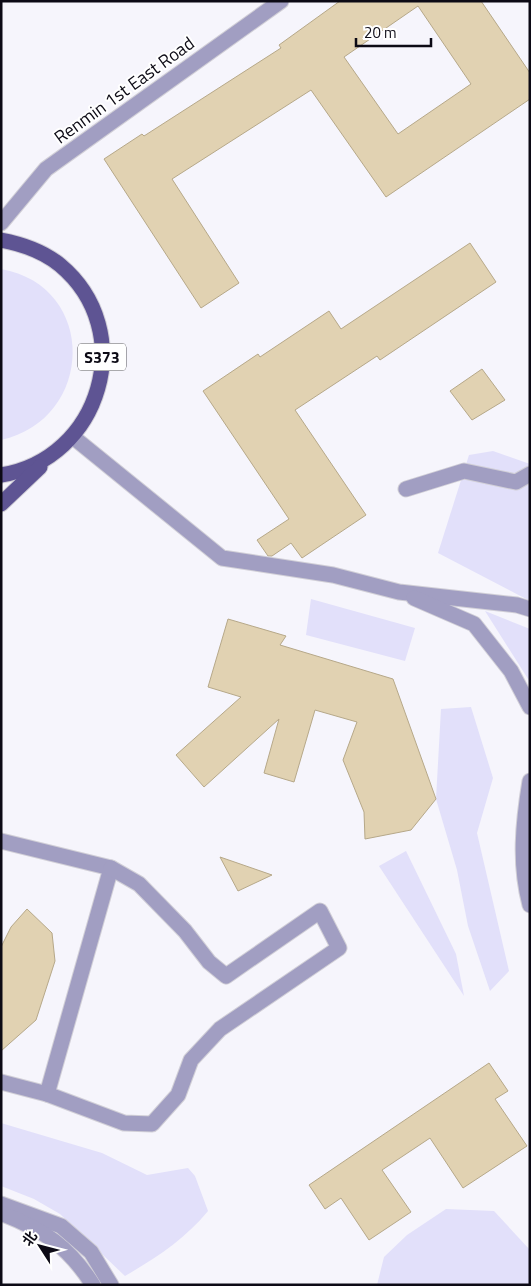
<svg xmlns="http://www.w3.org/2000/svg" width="531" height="1286" font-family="'Titillium Web','Noto Sans SC',sans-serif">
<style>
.green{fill:#e2e0fa}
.building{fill:#e1d2b2;stroke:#b6a889;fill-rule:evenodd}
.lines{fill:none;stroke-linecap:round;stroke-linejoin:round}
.minor-casing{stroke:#d1cfd7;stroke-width:17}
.major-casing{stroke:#d1cfd7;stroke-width:17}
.minor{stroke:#a19ec2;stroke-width:15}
.major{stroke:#5e5493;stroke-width:15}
.labels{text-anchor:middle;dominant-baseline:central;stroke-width:4;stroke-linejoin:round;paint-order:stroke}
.shield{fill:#fff;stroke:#55545b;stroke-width:1}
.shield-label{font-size:16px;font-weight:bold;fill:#0c0a15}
.street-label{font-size:18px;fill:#0c0a15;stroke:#fff}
</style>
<rect width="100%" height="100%" fill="#f6f5fc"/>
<g class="green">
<path d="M1,269c97,17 94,150 0,171z"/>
<path d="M493,451l37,13v137l-92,-48 31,-98z"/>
<path d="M311,599l104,29 -10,33 -99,-26z"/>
<path d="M485,611l45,18v53z"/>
<path d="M471,707l22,71 -16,55 32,138 -19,20 -22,-65 -11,-56 -21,-71 5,-90z"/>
<path d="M406,851l50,103 8,42 -85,-130z"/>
<path d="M1,1123l101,30 45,22 41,-7 7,8 13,35c-23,28 -52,47 -83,65l-65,-62 -26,-15 -33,-13z"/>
<path d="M446,1209l48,2 36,39v35h-153l7,-28 23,-22z"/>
</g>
<g class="building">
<path d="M340,1h141l49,72v26l-144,98 -75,-107 -139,89 67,104 -38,25 -97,-149 38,-25 2,2 137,-88 -2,-3zM418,6l53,78 -73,50 -54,-77z"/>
<path d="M470,243l26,39 -116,78 -3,-4 -82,54 71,105 -64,43 -11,-15 -19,13h-4l-11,-16 32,-21 -86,-128 55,-37 2,3 69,-46 12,18z"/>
<path d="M482,369l23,31 -33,20 -22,-29z"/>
<path d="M228,619l58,17 -6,9 113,34 43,120 -25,31 -46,9 -1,-27 -21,-52 14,-38 -42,-12 -21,72 -30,-9 15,-54 -75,68 -28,-32 65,-58 -33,-10z"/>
<path d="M220,857l52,18 -34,16z"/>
<path d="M27,909l25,24 3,28 -19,59 -35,31v-104l10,-20z"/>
<path d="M489,1063l19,28 -13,8 32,47 -64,42 -33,-50 -48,32 29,42 -42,28 -28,-42 -16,11 -16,-24z"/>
</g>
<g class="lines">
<defs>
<g id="minor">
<path d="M1,223l45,-54 235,-168"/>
<path d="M73,437l149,121 111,17 66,17 118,13 13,4"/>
<path d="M406,489l58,-18 52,11 14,-8"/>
<path d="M414,598l60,26 37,47 19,36"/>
<path d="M530,781c-7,42 -11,83 0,124"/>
<path d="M1,841l110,27 -64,226 -46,-12"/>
<path d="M47,1094l77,29 28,1 26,-29 13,-35 29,-31 119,-81 -19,-37 -94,65 -17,-14 -24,-31 -46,-47 -28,-16"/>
<path d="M1,1204l60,22 30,26 20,33"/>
<path d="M3,1214c41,16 66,33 90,71"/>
</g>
<g id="major">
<path d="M1,240c21,4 42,11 59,25 79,66 41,194 -59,210"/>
<path d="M1,504l39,-37"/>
</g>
</defs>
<use href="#minor" class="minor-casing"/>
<use href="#major" class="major-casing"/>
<use href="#minor" class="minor"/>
<use href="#major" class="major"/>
</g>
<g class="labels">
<rect class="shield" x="78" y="343.5" width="48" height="27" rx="4"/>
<g class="shield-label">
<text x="102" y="357">S373</text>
</g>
<g class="street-label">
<text transform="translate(124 90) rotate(-36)">Renmin 1st East Road</text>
</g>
</g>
<rect width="531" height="1286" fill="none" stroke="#0c0a15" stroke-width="5"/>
<g transform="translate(40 1246) rotate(306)" stroke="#ffffff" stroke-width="4" paint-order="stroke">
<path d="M0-4L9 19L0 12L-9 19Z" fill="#0c0a15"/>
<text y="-8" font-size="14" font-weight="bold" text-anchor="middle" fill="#0c0a15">北</text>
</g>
<path d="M356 38v8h75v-8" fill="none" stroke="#0c0a15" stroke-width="2.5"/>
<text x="364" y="38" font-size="15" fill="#0c0a15" stroke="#ffffff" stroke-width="4" paint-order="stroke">20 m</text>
</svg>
